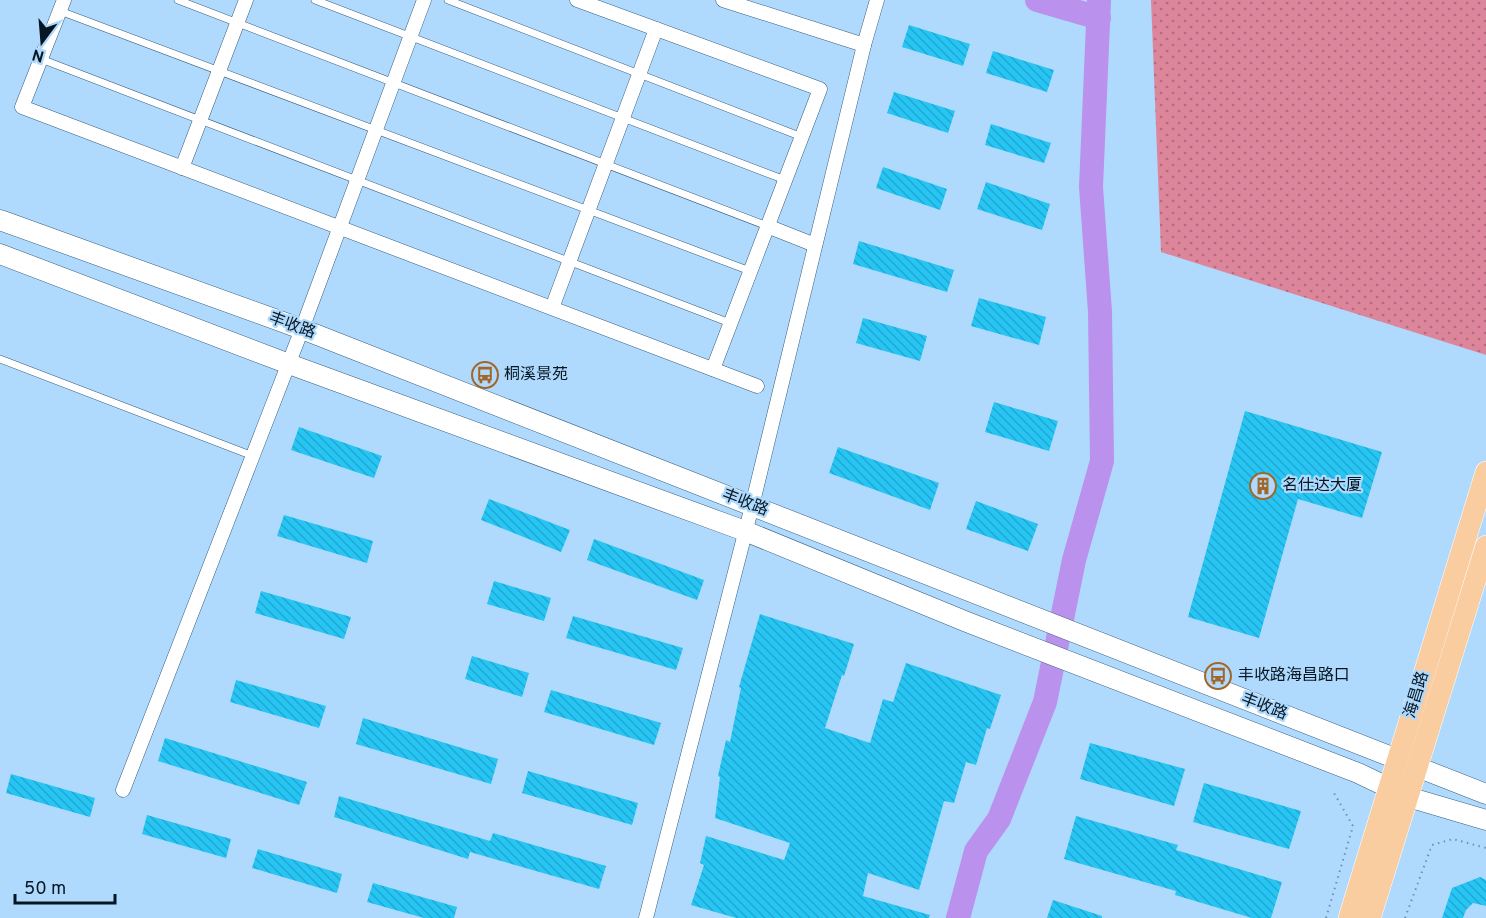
<svg xmlns="http://www.w3.org/2000/svg" width="1486" height="918" font-family="Overpass,'Noto Sans SC',sans-serif">
<style>
.green{fill:url(#green-dots)}
.lines{fill:none;stroke-linecap:round;stroke-linejoin:round}
.river{stroke:#ba91ed;stroke-width:24}
.building{fill:url(#building-back-hatch)}
.service-casing{stroke:#385e7d;stroke-width:8}
.minor-casing{stroke:#385e7d;stroke-width:15}
.secondary-casing{stroke:#385e7d;stroke-width:21}
.primary-casing{stroke:#fff;stroke-width:22}
.path{stroke:#6f90ab;stroke-width:2;stroke-dasharray:1.5 4.5;stroke-linecap:butt}
.service{stroke:#fff;stroke-width:7}
.minor{stroke:#fff;stroke-width:14}
.secondary{stroke:#fff;stroke-width:20}
.primary{stroke:#facda0;stroke-width:21}
.labels{text-anchor:middle;dominant-baseline:central;stroke-width:4.5;stroke-linejoin:round;paint-order:stroke}
.street-label{font-size:16px;fill:#061622;stroke:#afdafd}
.poi-label{font-size:16px;fill:#061622;stroke:#afdafd;text-anchor:start}
</style>
<defs>
<pattern id="green-dots" width="8" height="8" patternUnits="userSpaceOnUse" patternTransform="scale(1.5)"><rect width="8" height="8" fill="#dd859b"/><path d="M2 2h.1M6 6h.1" fill="none" stroke="#b16c7e" stroke-width="1.8" stroke-linecap="round"/></pattern>
<pattern id="building-back-hatch" width="6" height="6" patternUnits="userSpaceOnUse" patternTransform="scale(1.5)"><rect width="6" height="6" fill="#27c5f3"/><path d="M-1 5l2 2M0 0l6 6M5-1l2 2" fill="none" stroke="#21a8d0"/></pattern>
</defs>
<rect width="100%" height="100%" fill="#afdafd"/>
<path class="green" d="M1151,0h335v355l-325,-103z"/>
<g class="lines">
<g class="river">
<path d="M1037,0l62,18"/>
<path d="M958,918l18,-67 23,-32 46,-117 29,-142 28,-99 -2,-149 -9,-125 8,-187"/>
</g>
</g>
<g class="building">
<path d="M909,25l61,19 -7,22 -61,-19z"/>
<path d="M993,51l61,19 -7,22 -61,-19z"/>
<path d="M894,92l61,19 -7,22 -61,-20z"/>
<path d="M991,124l60,19 -7,20 -59,-18z"/>
<path d="M883,167l64,22 -7,21 -64,-22z"/>
<path d="M986,182l64,22 -8,26 -65,-21z"/>
<path d="M859,241l95,29 -7,22 -94,-28z"/>
<path d="M979,298l67,19 -7,28 -68,-19z"/>
<path d="M863,318l64,18 -7,25 -64,-18z"/>
<path d="M994,402l64,19 -9,30 -64,-19z"/>
<path d="M1245,411l137,41 -20,66 -64,-19 -39,139 -71,-21z"/>
<path d="M299,427l83,29 -8,22 -83,-28z"/>
<path d="M838,447l101,36 -9,27 -101,-37z"/>
<path d="M489,499l81,31 -9,22 -80,-32z"/>
<path d="M976,501l62,23 -10,27 -62,-22z"/>
<path d="M284,515l89,26 -6,22 -90,-27z"/>
<path d="M594,539l110,41 -7,20 -110,-40z"/>
<path d="M494,581l57,17 -7,23 -57,-17z"/>
<path d="M261,591l90,26 -7,22 -89,-26z"/>
<path d="M760,614l94,30 -10,32 -2,-1 -17,53 45,15 13,-44 10,3 13,-39 95,32 -11,34 -3,-1 -11,37 -10,-3 -12,41 -10,-2 -25,89 -51,-17 -5,23 67,19 -1,3h-193l-45,-13 13,-40 -4,-2 6,-27 78,24 6,-17 -75,-25 5,-41 -2,-1 8,-36 4,2 11,-54 -2,-1z"/>
<path d="M573,616l110,32 -7,22 -110,-32z"/>
<path d="M472,656l57,17 -7,24 -57,-18z"/>
<path d="M236,680l90,26 -7,22 -89,-26z"/>
<path d="M551,690l110,33 -7,22 -110,-33z"/>
<path d="M363,718l135,41 -7,25 -135,-40z"/>
<path d="M165,738l142,44 -8,23 -141,-44z"/>
<path d="M1090,743l95,26 -11,37 -94,-27z"/>
<path d="M528,771l110,32 -6,22 -110,-32z"/>
<path d="M11,774l84,24 -5,19 -84,-24z"/>
<path d="M1204,783l97,28 -12,38 -96,-27z"/>
<path d="M339,796l151,45 3,-8 113,33 -7,23 -129,-37 -2,7 -134,-42z"/>
<path d="M147,815l84,24 -5,19 -84,-24z"/>
<path d="M1076,816l102,29 -2,5 106,32 -11,36h-19l-77,-23 1,-4 -112,-32z"/>
<path d="M258,849l84,25 -5,19 -85,-25z"/>
<path d="M1480,877l6,3v26l-13,-3 -7,7 -3,8h-21l10,-30z"/>
<path d="M373,883l84,24 -3,11h-30l-57,-16z"/>
<path d="M1053,900l49,16v2h-55z"/>
</g>
<g class="lines">
<defs>
<g id="service">
<path d="M178,0l589,226"/>
<path d="M315,0l470,180"/>
<path d="M448,0l354,137"/>
<path d="M60,11l690,260"/>
<path d="M41,59l689,264"/>
<path d="M0,359l253,97"/>
</g>
<g id="minor">
<path d="M64,0l-42,107 735,279"/>
<path d="M577,0l243,89 -107,280"/>
<path d="M723,0l141,45"/>
<path d="M182,168l64,-168"/>
<path d="M767,226l48,19"/>
<path d="M552,308l104,-279"/>
<path d="M123,790l179,-461 122,-329"/>
<path d="M646,918l106,-412 112,-461 13,-45"/>
</g>
<g id="secondary">
<path d="M0,220l302,109 1184,465"/>
<path d="M0,254l289,110 456,167 222,91 391,151 50,24 78,23"/>
</g>
<g id="primary">
<path d="M1349,918l137,-446"/>
<path d="M1370,918l116,-372"/>
</g>
</defs>
<use href="#service" class="service-casing"/>
<use href="#minor" class="minor-casing"/>
<use href="#secondary" class="secondary-casing"/>
<use href="#primary" class="primary-casing"/>
<g class="path">
<path d="M1326,918l27,-92 -19,-33"/>
<path d="M1405,918l27,-73 21,-6 33,9"/>
</g>
<use href="#service" class="service"/>
<use href="#minor" class="minor"/>
<use href="#secondary" class="secondary"/>
<use href="#primary" class="primary"/>
</g>
<defs>
<symbol id="bus-ring" viewBox="-11 -11 22 22"><circle r="9.5" fill="#afdafd" stroke="#a26728" stroke-width="1.5"/><path d="M-5-6H5V4H4V6H2V4H-2V6H-4V4H-5ZM-3.5-4V0h7V-4ZM-3.5 1.2v1.5H-2V1.2ZM2 1.2v1.5H3.5V1.2Z" fill="#a26728"/></symbol>
<symbol id="building-ring" viewBox="-11 -11 22 22"><circle r="9.5" fill="#afdafd" stroke="#a26728" stroke-width="1.5"/><path d="M-4-6H4V6H1V3H-1V6H-4ZM-2.5-4.3h1.7v1.8h-1.7ZM.8-4.3h1.7v1.8H.8ZM-2.5-1h1.7V.8h-1.7ZM.8-1h1.7V.8H.8Z" fill="#a26728"/></symbol>
</defs>
<g fill-rule="evenodd">
<use href="#bus-ring" x="470" y="360" width="30" height="30"/>
<use href="#building-ring" x="1248" y="471" width="30" height="30"/>
<use href="#bus-ring" x="1203" y="661" width="30" height="30"/>
</g>
<g class="labels">
<g class="street-label">
<text transform="translate(292 326) rotate(20)">丰收路</text>
<text transform="translate(745 503) rotate(21)">丰收路</text>
<text transform="translate(1417 695) rotate(-73)">海昌路</text>
<text transform="translate(1264 707) rotate(21)">丰收路</text>
</g>
<g class="poi-label">
<text x="504" y="375">桐溪景苑</text>
<text x="1282" y="486">名仕达大厦</text>
<text x="1238" y="676">丰收路海昌路口</text>
</g>
</g>
<g transform="translate(42 42) rotate(196)" stroke="#afdafd" stroke-width="4.5" paint-order="stroke">
<path d="M0-4.5L10 22L0 15L-10 22Z" fill="#061622"/>
<text y="-9" font-size="16" font-weight="bold" text-anchor="middle" fill="#061622">N</text>
</g>
<path d="M15 894v9h100v-9" fill="none" stroke="#061622" stroke-width="3"/>
<text x="24" y="894" font-size="18" fill="#061622" stroke="#afdafd" stroke-width="4.5" paint-order="stroke">50 m</text>
</svg>
